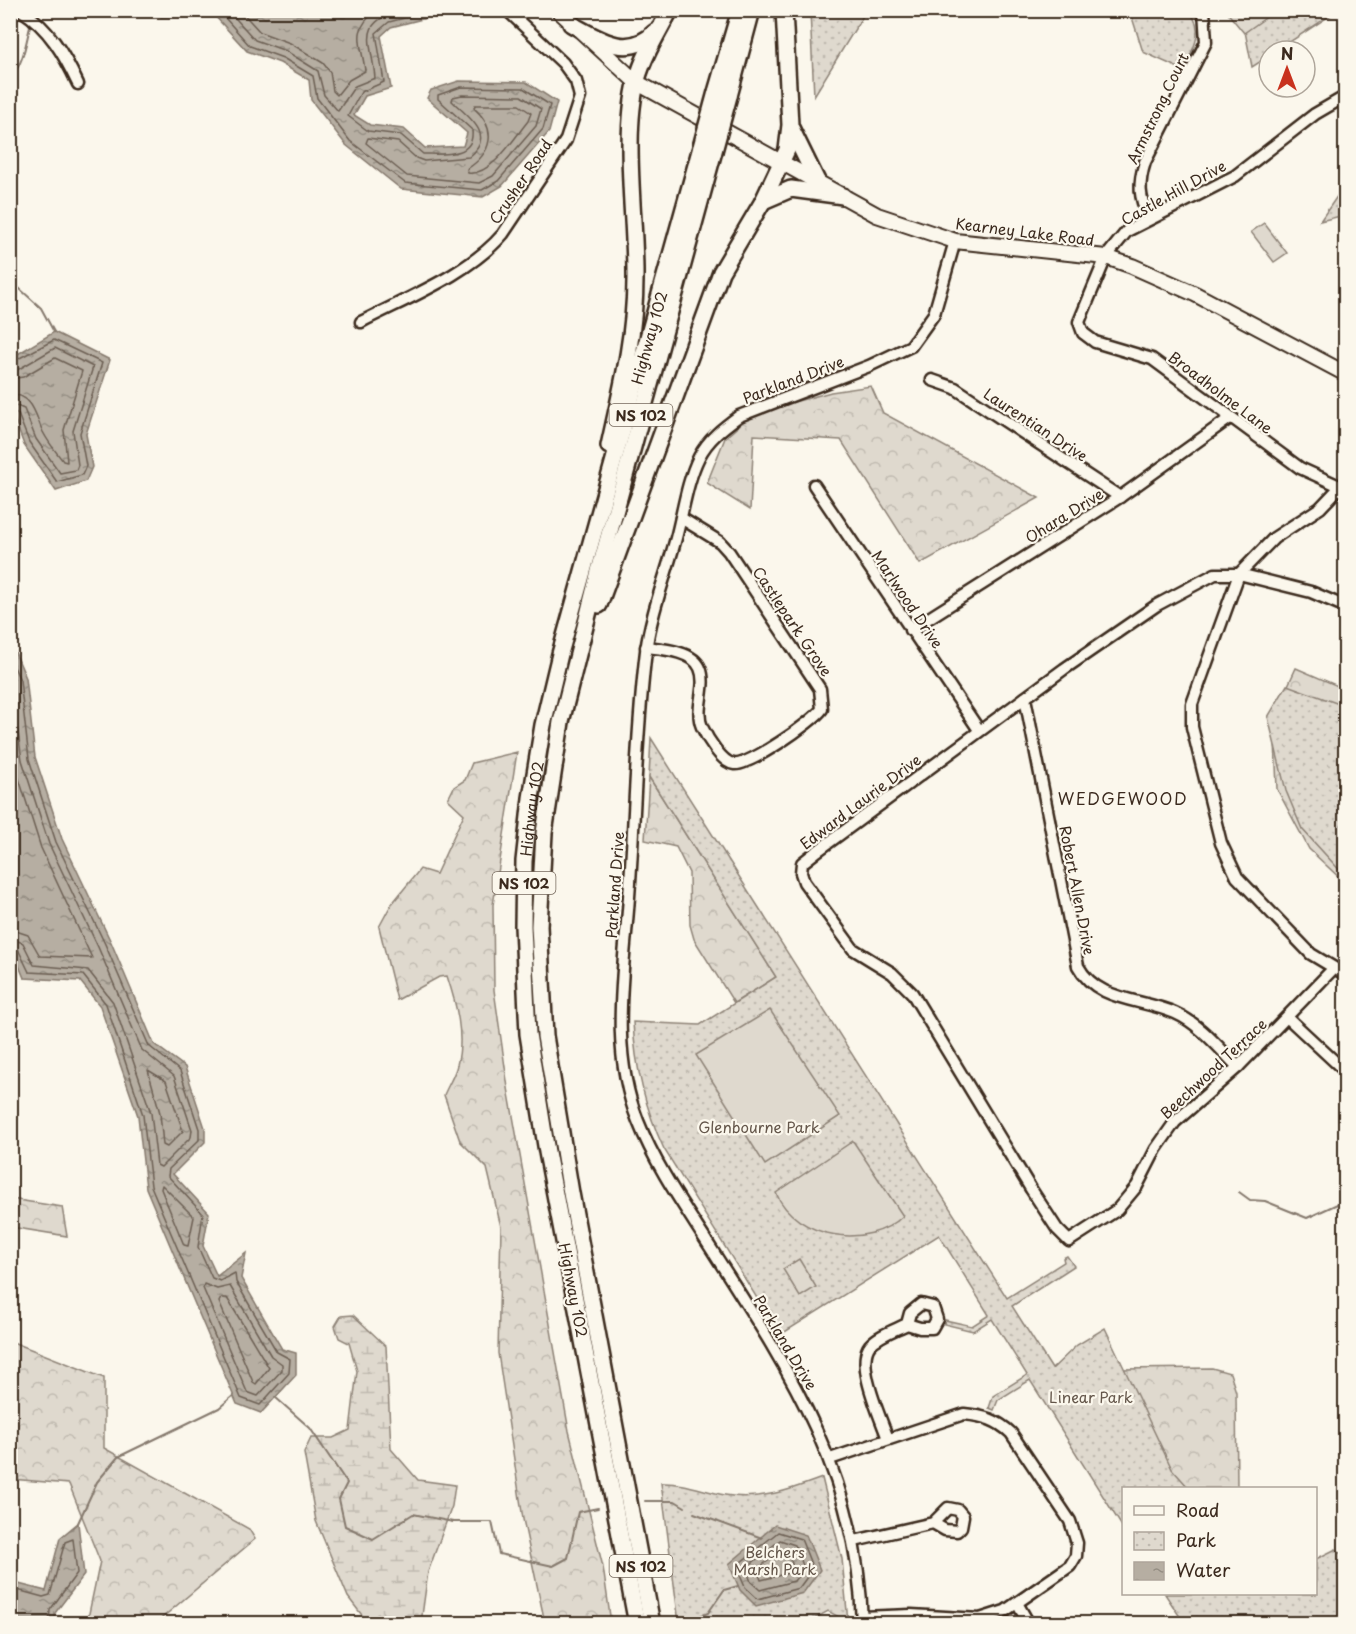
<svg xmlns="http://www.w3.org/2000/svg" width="1356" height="1634" font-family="'Playpen Sans',sans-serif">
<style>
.forest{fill:url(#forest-crowns);stroke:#8d8276;stroke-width:1.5}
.wetland{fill:url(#wetland-marsh);stroke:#8d8276;stroke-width:1.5}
.park{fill:url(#park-dots);stroke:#8d8276;stroke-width:1.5}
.garden{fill:#dfd9ce;stroke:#8d8276;stroke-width:1.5}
.water{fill:url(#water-ripples);stroke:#85796d;stroke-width:1.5}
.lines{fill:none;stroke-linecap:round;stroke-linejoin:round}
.shore{stroke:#6c5f53;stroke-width:1.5}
.stream{stroke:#85796d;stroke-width:2}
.minor-casing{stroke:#3b2a1e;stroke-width:15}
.major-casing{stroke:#3b2a1e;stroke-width:18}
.highway-casing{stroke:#3b2a1e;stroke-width:20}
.minor{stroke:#fbf7ec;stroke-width:10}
.major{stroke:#fbf7ec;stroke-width:14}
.highway{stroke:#fbf7ec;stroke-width:15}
.highway-bridge-casing{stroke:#3b2a1e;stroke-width:20;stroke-linecap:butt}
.highway-bridge{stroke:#fbf7ec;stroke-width:15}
.labels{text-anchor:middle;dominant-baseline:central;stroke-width:4.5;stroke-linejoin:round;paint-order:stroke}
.shield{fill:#fbf7ec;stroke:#75685c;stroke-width:1.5}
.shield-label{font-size:14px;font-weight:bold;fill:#3b2a1e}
.street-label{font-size:15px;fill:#3b2a1e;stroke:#fbf7ec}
.park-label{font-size:15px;fill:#64564a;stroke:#fbf7ec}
.neighbourhood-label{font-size:16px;letter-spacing:1.5px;fill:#3b2a1e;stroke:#fbf7ec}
</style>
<defs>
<pattern id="forest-crowns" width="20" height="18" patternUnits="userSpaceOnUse" patternTransform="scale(1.5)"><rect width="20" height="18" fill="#dfd9ce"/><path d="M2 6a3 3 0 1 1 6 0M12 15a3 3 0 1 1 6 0" fill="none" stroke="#c0bab0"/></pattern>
<pattern id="wetland-marsh" width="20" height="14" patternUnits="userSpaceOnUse" patternTransform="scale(1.5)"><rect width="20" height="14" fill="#dfd9ce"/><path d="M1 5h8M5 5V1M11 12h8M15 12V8" fill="none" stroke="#c0bab0"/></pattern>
<pattern id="park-dots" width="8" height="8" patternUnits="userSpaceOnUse" patternTransform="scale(1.5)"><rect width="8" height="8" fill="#dfd9ce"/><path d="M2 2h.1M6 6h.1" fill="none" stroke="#c0bab0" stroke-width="1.8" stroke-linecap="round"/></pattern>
<pattern id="water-ripples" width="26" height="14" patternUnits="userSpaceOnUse" patternTransform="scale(1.5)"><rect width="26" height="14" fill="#b6aea2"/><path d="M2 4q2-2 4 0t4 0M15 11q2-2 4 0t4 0" fill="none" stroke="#958e83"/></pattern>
</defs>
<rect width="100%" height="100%" fill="#fbf7ec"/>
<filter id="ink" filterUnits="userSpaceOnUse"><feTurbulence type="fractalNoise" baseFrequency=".0167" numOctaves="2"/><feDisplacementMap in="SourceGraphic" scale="12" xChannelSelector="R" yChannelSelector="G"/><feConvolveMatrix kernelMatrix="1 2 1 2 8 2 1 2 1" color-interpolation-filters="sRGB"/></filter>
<g filter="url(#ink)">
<g class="forest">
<path d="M871,386l12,27 156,85 -119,66 -79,-124 -87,-5 -4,75 -43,-27 18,-45 28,-25 78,-21z"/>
<path d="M1296,668l42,18 7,9v188l-36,-34 -32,-60 -3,-73z"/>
<path d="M517,752l-24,153 1,85 14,98 61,343 34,136 8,56h-66l-22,-104 -25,-166 3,-126 -14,-59 -27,-27 -16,-46c4,-10 11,-20 13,-30 8,-29 -1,-62 -10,-89l-8,1 -42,23 -18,-73 12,-22 29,-36 16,5 28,-60 -16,-15 6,-12 11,-7 7,-17z"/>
<path d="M649,777l127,200 -42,26 -40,-64 -4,-14 -1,-52 -13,-26 -31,-7z"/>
<path d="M11,1199l51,8 5,29 -56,-9z"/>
<path d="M10,1341l94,37v70l145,81 6,10 -99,84h-69l13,-62 -31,-77 -58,-5z"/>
<path d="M1212,1368l18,5 6,19 1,96h-75l-44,-119z"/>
</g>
<path class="wetland" d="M353,1315l33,31 5,103 27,31 37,5 -3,21 -24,66 -7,51h-53l-20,-26 -32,-76 -12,-68 7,-15h22l17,-8 7,-59 -8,-28 -10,-5 -4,-12 6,-10z"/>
<g class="park">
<path d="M810,11h56l-52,85z"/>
<path d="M1189,11c17,19 4,39 -6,59l-40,-18 -13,-41z"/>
<path d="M1241,11h96l-61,40h-7v5l-17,11z"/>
<path d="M1345,193v22l-25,6 18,-26z"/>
<path d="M1287,685l52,19 6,-18 -3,22 4,4 -1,164 -43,-47 -16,-38 -18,-74z"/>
<path d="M651,738l356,560 57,-36 -1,-4 4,-2 7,10 -62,40 40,63 25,-24 28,-17 67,141 17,19h-65l-1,40 -93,-148 -32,20 -4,10 -5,-2 4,-12 34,-21 -35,-56 -19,12 -29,-7 1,-4 27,6 17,-11 -50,-80 -159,100 -116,-186c-19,-41 -29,-82 -31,-127l67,3 76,-48 -127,-200z"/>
<path d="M822,1478l20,81 6,63 -20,-11 -21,12h-128l-18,-140c23,-1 42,8 64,12 35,6 65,-5 97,-17z"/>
<path d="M1336,1549l9,9v65h-161l-19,-29h151v-35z"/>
</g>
<g class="garden">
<path d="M1226,11h49l-31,22z"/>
<path d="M1264,223l23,30 -13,9 -23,-30z"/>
<path d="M770,1010l70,106 -75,49 -69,-110z"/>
<path d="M853,1141l50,75c-35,34 -107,23 -127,-23z"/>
<path d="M799,1259l17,28 -16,10 -17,-28z"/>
</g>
<g class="water">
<path d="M157,11h272l-3,7 -35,9 -10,9 10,52 -26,8 -11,19 16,10 34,4 21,19 38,-2 4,-13 -40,-35 4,-8 28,-9 67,1 31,20 -8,30 -47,54 -19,11 -82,-8 -55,-44 -35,-45 -2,-20 -29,-17 -33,-12 -33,-36 -53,2z"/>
<path d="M54,332l56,28 -24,74 6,33 -6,14 -30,10 -32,-46 -13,-35v-52z"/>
<path d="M15,652l11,26 9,79 27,82 49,103 43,102 31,23 20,61v14l-32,32 36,39 -6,33 14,30 29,-23 -5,25 41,71 14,4v22l-35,38 -24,-9 -91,-216 -8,-72 -38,-110 -20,-25 -56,-3 -13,-32 -1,-293z"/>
<path d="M78,1523l6,52 -29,38v10h-44v-41l35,9 14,-53z"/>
<path d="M775,1525l31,10 14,35 -17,23 -47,13 -16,-16 -11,-26z"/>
</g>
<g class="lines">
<g class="shore">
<path d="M218,10l32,36 33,12 30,18 4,22 33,43 55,42 77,7 16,-9 45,-52 7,-24 -27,-17 -62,-1 -23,8v4l34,31c3,28 -29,24 -49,24l-22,-19 -33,-4 -20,-15 13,-24 23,-10 -8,-49 13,-11 31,-8 3,-4"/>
<path d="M228,10l27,30 31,11 32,20 6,24 14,16 17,-25 20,-8c-3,-37 -20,-55 27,-68"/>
<path d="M240,10l20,22 30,11 33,20 7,9 3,19 4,4 12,-15 16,-9c-3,-29 -15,-38 11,-61"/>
<path d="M462,95l59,1 20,13 -5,17 -43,50 -14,7 -72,-7 -41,-33 2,-5 30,4 18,16 8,3 45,-4c28,-22 -1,-40 -17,-56l1,-4z"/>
<path d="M475,105h44l12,8 -3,8c-14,17 -36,55 -60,52l-1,-4c25,-16 31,-39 7,-61z"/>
<path d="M10,363l44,-23 48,23 -22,70 6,33 -4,9 -25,7 -28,-40 -11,-28 -8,-3"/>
<path d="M10,370l9,-1 36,-21 38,19 -20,64 5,34 -2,5 -16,3 -24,-34 -12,-30 -14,-6"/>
<path d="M10,379l13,-2 32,-19 27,13 -18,59 3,32 -4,-1c-7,-9 -15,-19 -20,-29 -8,-17 -9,-37 -33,-38"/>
<path d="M10,658l10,22 9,79 27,83 49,102 44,102 31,25 19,58v11l-30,29 -1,7 35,38 -5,33 14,31 8,3 15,-8 1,9 41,70 13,7 -1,14 -29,32 -19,-7 -90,-212 -8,-71 -37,-111 -23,-29 -54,-3 -11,-23 -8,-3"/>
<path d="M10,676l12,84 27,84 49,103 44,103 32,26 18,54 -1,7 -30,30 -4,-2 -6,-52 -38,-111 -25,-32 -54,-5 -11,-22 -13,-5"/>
<path d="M10,739l4,24 27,85 51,110 -52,-2 -12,-21 -18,-6"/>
<path d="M148,1070l18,11 17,50 -16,16 -4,-2 -3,-32z"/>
<path d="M162,1185l32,32 -6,29 -4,-1 -23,-56z"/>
<path d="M204,1284l13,5 13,-3 41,70 11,8v6l-24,26 -11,-4 -44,-104z"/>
<path d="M221,1298h6l42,70 -13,16 -3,-2 -34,-80z"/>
<path d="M778,1532l23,7 12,30 -14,19 -41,11 -13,-12 -9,-21z"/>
<path d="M780,1540l15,5 9,23 -10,13 -34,9 -9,-8 -5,-14z"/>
<path d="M783,1550l6,2 4,16 -4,5 -28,7 -4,-11z"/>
<path d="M10,1588l33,9 7,-2 15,-53 8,-3 4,34 -27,37 -1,14"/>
</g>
<g class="stream">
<path d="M10,77c13,-10 16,-35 20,-50l-1,-5"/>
<path d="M10,280l31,28 13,24"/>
<path d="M1239,1192l11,8 15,1 42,17 39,-18"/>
<path d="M275,1397l35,31 37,55 -8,16 6,27 28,13 40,-25 40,8h39l7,32 54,12 15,-8 10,-46 20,-4"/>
<path d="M645,1501h30l10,6"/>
<path d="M694,1513l68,25"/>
<path d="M78,1523l19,-41 21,-25 101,-49 15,-13"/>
<path d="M696,1624l1,-7 11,-4 16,-23 14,-4"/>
</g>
<defs>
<g id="minor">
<path d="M21,10c28,18 43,44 57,74"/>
<path d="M1346,96l-31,18 -80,62 -108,55 -21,26 -27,65 4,11 12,9 57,17 148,109 46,21"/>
<path d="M1149,218c-10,-21 -11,-34 -4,-56l61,-120 -2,-32"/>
<path d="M361,322c46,-24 108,-48 142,-88l63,-94 14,-43 -4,-16 -13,-18 -56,-53"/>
<path d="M932,380l23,8 165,109"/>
<path d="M814,485l165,245"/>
<path d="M1340,487l-20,21 -46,30 -35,36 -47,130v23l29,116 16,34 74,77 35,21"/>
<path d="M910,630l210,-133 110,-79"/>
<path d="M646,647c16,2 47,4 54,21 8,18 -6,41 2,59 5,11 20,36 32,37 14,3 80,-43 88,-55l-2,-20 -91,-137 -9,-10 -39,-24"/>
<path d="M1025,698l53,268c19,36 63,32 97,47 25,11 44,35 63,54"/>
<path d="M1333,969l-95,98 -63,55 -19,27 -19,37 -20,24 -48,31 -12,-12 -26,-40 -119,-196 -20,-20 -39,-24 -49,-67 -3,-9 1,-10 14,-11 248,-183 93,-64 58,-31h24l72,18 35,15"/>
<path d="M1288,1018l58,54"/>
<path d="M888,1439c-7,-21 -33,-75 -18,-94 9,-10 25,-15 37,-21l3,-11 11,-9 12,3 4,12 -5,9h-12l-13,-4"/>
<path d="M830,1459l134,-45c20,2 33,6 47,19l59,88 7,22 -1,13 -6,10 -65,45 -25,8 -69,-4 -49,2"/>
<path d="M854,1541l79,-18 15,-15 10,2 5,6 -2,11 -4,4 -12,-1 -12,-7"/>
<path d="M1017,1603l12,21"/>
<path d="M862,1624c-3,-148 -73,-254 -150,-374 -26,-41 -56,-83 -74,-129 -29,-72 -14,-150 -9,-224 6,-82 7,-165 17,-246 5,-38 20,-76 30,-113 7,-26 11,-57 23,-81 9,-18 25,-30 40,-41l130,-50 42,-20 23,-32 21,-73"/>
</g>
<path id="major" d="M558,10l78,72 241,133 78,26 151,16 26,9 63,28 151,80"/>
<g id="highway">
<path d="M571,24c28,15 57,36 84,8"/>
<path d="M716,92l24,-82"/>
<path d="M729,96l23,-86"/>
<path d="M791,128l27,55"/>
<path d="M763,201l28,-12 52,7"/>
<path d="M609,446c12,-55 26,-110 26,-166 1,-60 -13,-143 2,-200 7,-25 21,-47 33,-70"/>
<path d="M599,605l122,-333 42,-71 24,-51 3,-25 -6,-115"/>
<path id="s1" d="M637,1624l-90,-472 -19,-118 -5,-108 1,-65 7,-63 12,-73 17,-71 141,-507"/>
<path d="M652,1624l-81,-431 -26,-157 -6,-110 5,-93 17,-111 38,-151 115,-420"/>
</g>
</defs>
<use href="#minor" class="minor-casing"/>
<use href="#major" class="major-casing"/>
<use href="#highway" class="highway-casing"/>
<use href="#minor" class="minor"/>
<use href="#major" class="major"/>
<use href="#highway" class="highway"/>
<defs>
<g id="highway-bridge">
<path d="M701,147l15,-55"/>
<path d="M714,151l15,-55"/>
</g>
</defs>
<use href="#highway-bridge" class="highway-bridge-casing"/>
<use href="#highway-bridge" class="highway-bridge"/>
</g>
</g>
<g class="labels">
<g class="shield">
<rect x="609.5" y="404" width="63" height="22" rx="4.5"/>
<rect x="492.5" y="872" width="63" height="22" rx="4.5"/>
<rect x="609.5" y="1555" width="63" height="22" rx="4.5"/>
</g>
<g class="shield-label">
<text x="641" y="415">NS 102</text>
<text x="524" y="883">NS 102</text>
<text x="641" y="1566">NS 102</text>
</g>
<g class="street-label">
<text transform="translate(1157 108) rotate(-64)">Armstrong Court</text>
<text transform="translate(520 181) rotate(-56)">Crusher Road</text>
<text transform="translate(1173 192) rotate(-29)">Castle Hill Drive</text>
<text transform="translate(1025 231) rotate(7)">Kearney Lake Road</text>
<text stroke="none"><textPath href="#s1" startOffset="1312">Highway 102</textPath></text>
<text transform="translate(793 379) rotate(-21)">Parkland Drive</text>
<text transform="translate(1221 392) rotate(37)">Broadholme Lane</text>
<text transform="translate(1036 424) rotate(33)">Laurentian Drive</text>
<text transform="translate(1064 515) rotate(-32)">Ohara Drive</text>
<text transform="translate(908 599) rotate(56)">Marlwood Drive</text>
<text transform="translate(793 621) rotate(56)">Castlepark Grove</text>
<text transform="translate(860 801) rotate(-37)">Edward Laurie Drive</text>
<text stroke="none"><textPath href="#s1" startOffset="826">Highway 102</textPath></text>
<text transform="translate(614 885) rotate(-86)">Parkland Drive</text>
<text transform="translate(1078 890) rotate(79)">Robert Allen Drive</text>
<text transform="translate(1213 1068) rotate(-43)">Beechwood Terrace</text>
<text transform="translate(574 1290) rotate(79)">Highway 102</text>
<text transform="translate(786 1342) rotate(59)">Parkland Drive</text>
</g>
<g class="park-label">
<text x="759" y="1126">Glenbourne Park</text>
<text x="1091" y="1396">Linear Park</text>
<text x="775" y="1551">Belchers<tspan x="775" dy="17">Marsh Park</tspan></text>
</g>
<g class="neighbourhood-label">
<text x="1123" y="798">WEDGEWOOD</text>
</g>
</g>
<rect width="1356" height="1634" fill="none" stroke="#fbf7ec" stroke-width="36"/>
<rect x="18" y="18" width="1320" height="1598" fill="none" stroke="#3b2a1e" stroke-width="2" filter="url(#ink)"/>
<rect x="1122" y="1487" width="195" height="108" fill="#fbf7ec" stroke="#aea59a" stroke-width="1.5"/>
<rect x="1134" y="1506" width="30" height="9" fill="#fbf7ec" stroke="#aea59a" stroke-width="1.5"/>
<text x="1176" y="1517" font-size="18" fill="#3b2a1e">Road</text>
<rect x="1134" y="1532" width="30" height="18" fill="url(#park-dots)" stroke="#aea59a" stroke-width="1.5"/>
<text x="1176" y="1547" font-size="18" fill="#3b2a1e">Park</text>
<rect x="1134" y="1562" width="30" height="18" fill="url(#water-ripples)" stroke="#aea59a" stroke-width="1.5"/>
<text x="1176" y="1577" font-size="18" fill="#3b2a1e">Water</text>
<g transform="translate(1287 69)"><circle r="28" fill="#fbf7ec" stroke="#aea59a" stroke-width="1.5"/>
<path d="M0-4.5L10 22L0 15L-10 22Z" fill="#c8321e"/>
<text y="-9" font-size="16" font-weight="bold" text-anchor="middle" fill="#3b2a1e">N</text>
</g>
</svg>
